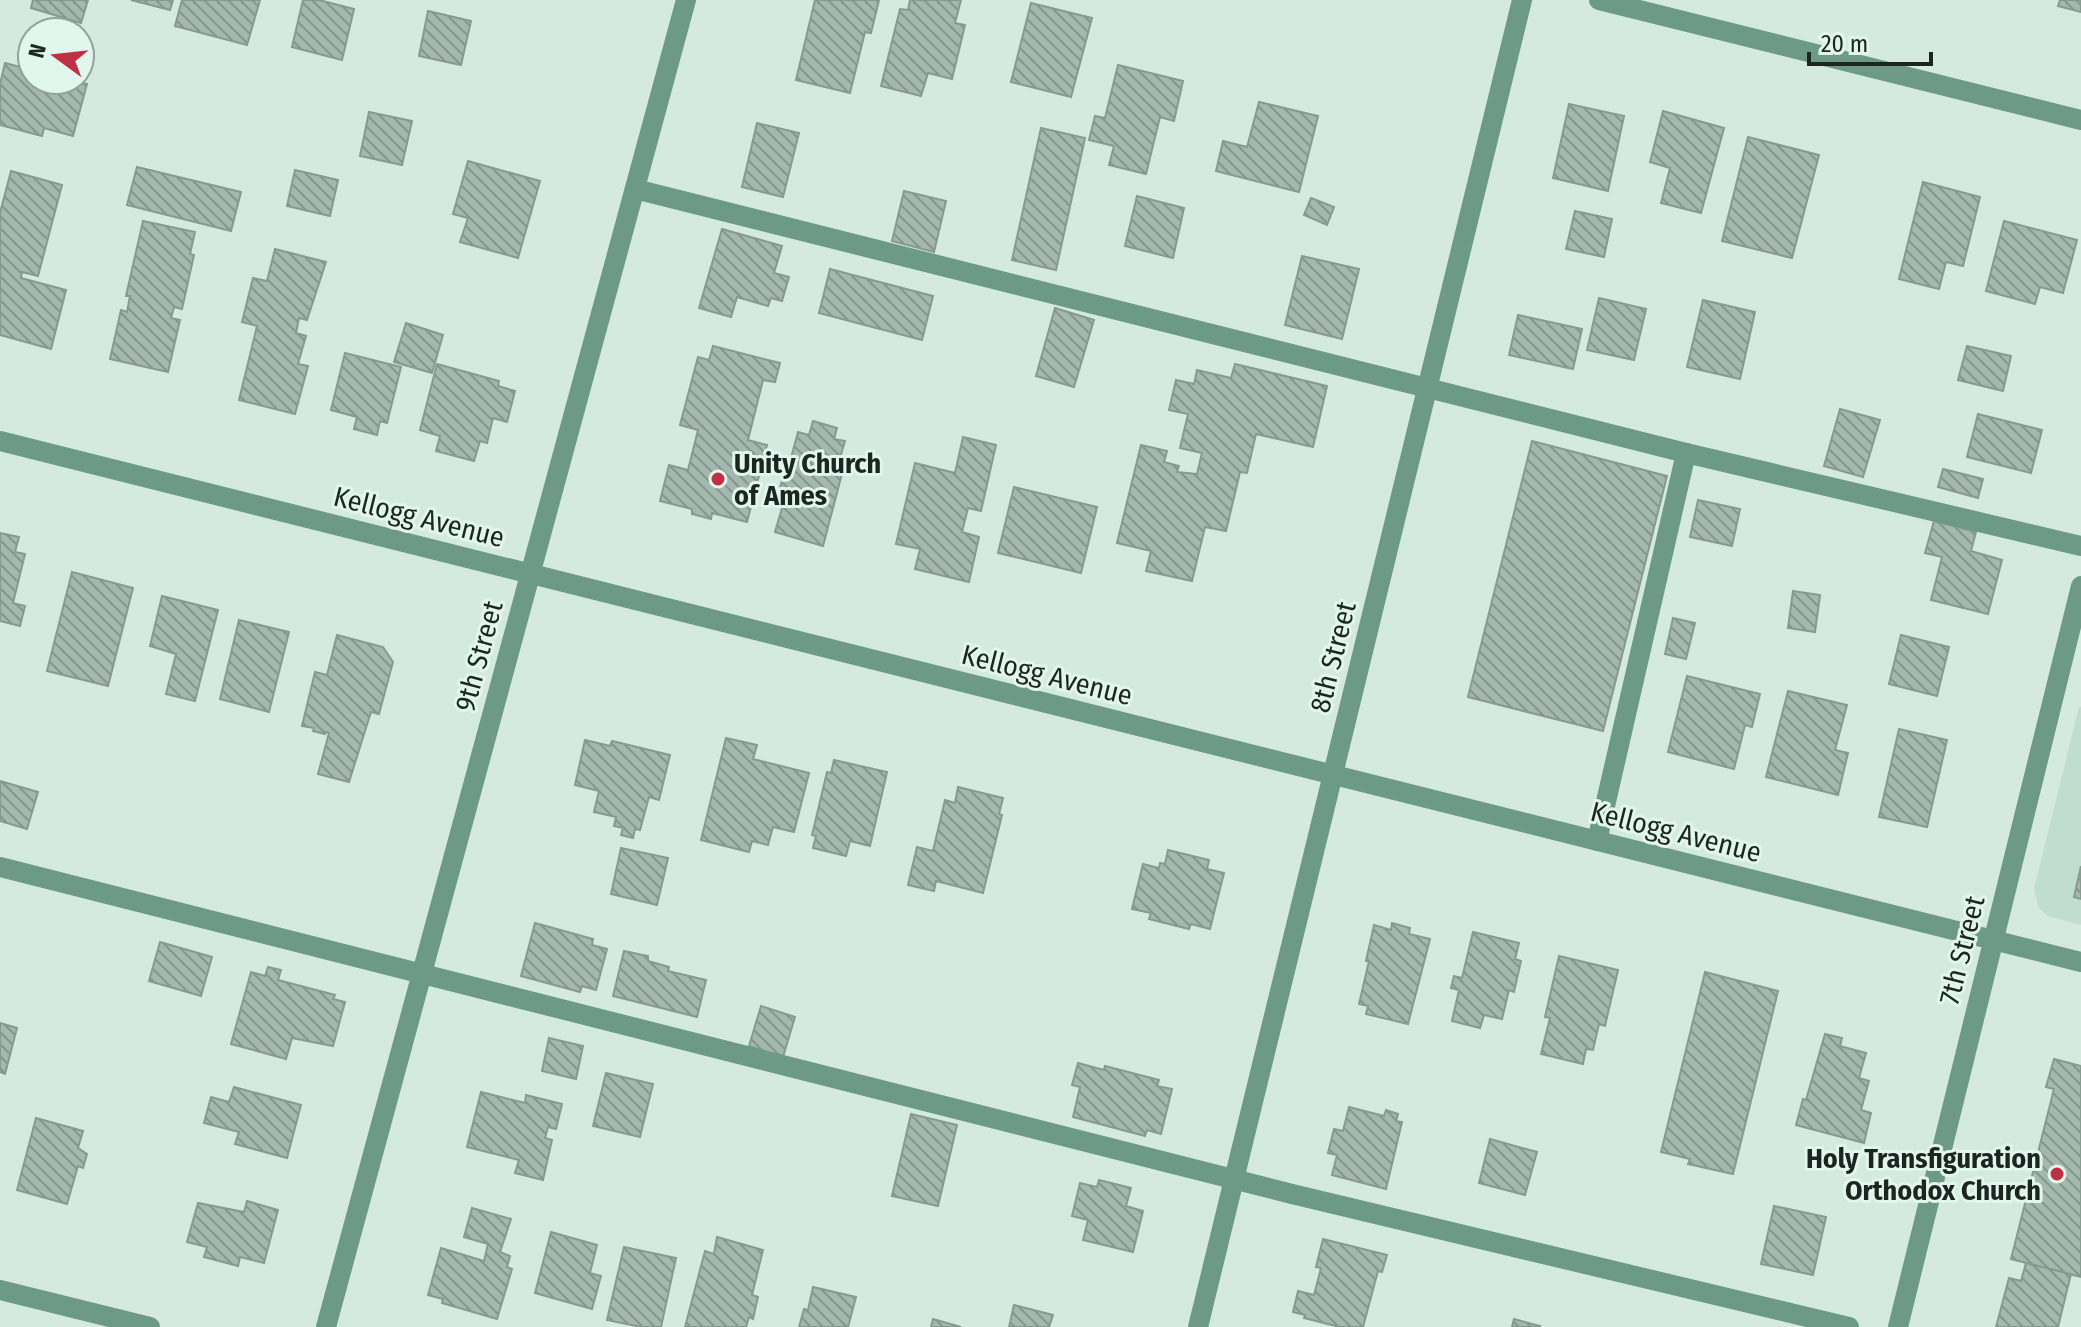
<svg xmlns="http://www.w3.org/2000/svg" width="2081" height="1327" font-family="'Fira Sans Condensed',sans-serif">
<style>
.built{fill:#c1ddd1}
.building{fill:url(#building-back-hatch);stroke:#869a92;stroke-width:2}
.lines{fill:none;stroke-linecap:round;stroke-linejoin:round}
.minor{stroke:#6d9a88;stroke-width:20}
.poi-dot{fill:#c03043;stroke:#e1f6ed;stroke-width:3}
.labels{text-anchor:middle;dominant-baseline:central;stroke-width:6;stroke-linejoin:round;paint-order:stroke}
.poi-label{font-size:28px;font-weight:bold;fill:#1d2522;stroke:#e1f6ed;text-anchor:start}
.street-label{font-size:28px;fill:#1d2522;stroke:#e1f6ed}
</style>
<defs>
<pattern id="building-back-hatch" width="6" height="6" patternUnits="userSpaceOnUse" patternTransform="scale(2)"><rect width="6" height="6" fill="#a4b8b0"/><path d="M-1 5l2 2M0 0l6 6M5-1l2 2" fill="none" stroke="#85958f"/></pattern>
</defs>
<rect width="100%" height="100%" fill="#d4e9e0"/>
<path class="built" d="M2079,707h2v218l-33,-9 -9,-8 -5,-19z"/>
<g class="building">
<path d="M33,0h55l-7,23 -50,-15z"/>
<path d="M131,0h42l-3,10z"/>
<path d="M182,0h78l-13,45 -72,-19z"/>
<path d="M303,0h16l35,9 -12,51 -50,-13z"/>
<path d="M815,0h64l-8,33 -6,-1 -15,61 -54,-13z"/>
<path d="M910,0h51l-6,23 10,2 -13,54 -24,-6 -7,23 -40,-10 19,-77 8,1z"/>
<path d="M2060,0h21v12l-23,-6z"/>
<path d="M1031,3l61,15 -21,79 -60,-15z"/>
<path d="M428,11l43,10 -10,44 -42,-9z"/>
<path d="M5,63l27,7v10h40l15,4 -14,52 -29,-8 -2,8 -42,-11v-41z"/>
<path d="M1118,65l65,16 -9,40 -14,-4 -14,57 -37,-9 5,-19 -25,-6 6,-24 10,2z"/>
<path d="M1259,102l59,14 -19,76 -83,-21 7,-30 24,6z"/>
<path d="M1569,104l55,12 -16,75 -55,-13z"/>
<path d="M1663,111l61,17 -23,85 -40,-10 9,-35 -20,-6z"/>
<path d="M369,112l43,9 -10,44 -42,-9z"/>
<path d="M757,123l42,10 -16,64 -41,-10z"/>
<path d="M1041,128l44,10 -29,132 -44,-10z"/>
<path d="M1748,137l71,18 -27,103 -70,-17z"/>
<path d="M468,161l72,20 -22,77 -58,-16 8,-24 -15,-4z"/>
<path d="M137,167l104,25 -10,39 -104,-26z"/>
<path d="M295,170l43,10 -8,36 -43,-10z"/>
<path d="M11,171l51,14 -24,91 -16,-4 -1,6 45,12 -15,59 -51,-14v-122z"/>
<path d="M1923,182l57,15 -17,69 -17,-4 -7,27 -40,-10z"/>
<path d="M904,191l42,10 -12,51 -42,-11z"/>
<path d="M1137,196l47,12 -11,50 -48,-12z"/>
<path d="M1311,198l23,9 -7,18 -23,-10z"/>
<path d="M1575,211l37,8 -8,38 -38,-8z"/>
<path d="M143,221l52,11 -5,22 4,1 -12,54 -8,-2 -3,11 9,2 -12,52 -58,-13 11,-49 6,2 3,-16h-4z"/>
<path d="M2004,221l73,19 -14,53 -23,-6 -5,17 -49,-13z"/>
<path d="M722,229l60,17 -8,27 15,4 -7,24 -11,-3 -3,8 -31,-9 -6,20 -32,-9z"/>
<path d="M275,249l51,13 -19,58 -8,-2 -3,15 10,3 -8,28 10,2 -13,48 -56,-14 18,-74 -15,-4 11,-44 14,3z"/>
<path d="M1302,256l57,13 -17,70 -57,-14z"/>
<path d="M830,269l103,27 -11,44 -103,-27z"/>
<path d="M1599,298l47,11 -12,51 -47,-10z"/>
<path d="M1703,300l52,12 -15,67 -53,-12z"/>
<path d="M1055,308l39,12 -20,67 -38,-11z"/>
<path d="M1518,315l64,14 -9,40 -64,-14z"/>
<path d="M406,323l37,12 -11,38 -38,-11z"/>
<path d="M713,346l67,17 -5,19 -12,-2 -15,60 19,5 -20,77 -35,-9 -1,6 -19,-5v-5l-32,-8 9,-36 19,5 10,-40 -18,-5 18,-68 11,3z"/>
<path d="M1967,346l44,10 -8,35 -45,-11z"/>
<path d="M345,353l56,14 -14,56 -7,-2 -3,14 -23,-6 3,-12 -26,-7z"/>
<path d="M437,364l62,17 -1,5 17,5 -8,31 -14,-4 -6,25 -7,-2 -6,20 -38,-10 4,-15 -20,-6z"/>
<path d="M1235,364l92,22 -14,61 -57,-13 -9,39 -7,-1 -14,59 -21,-4 -13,54 -46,-10 5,-20 -34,-8 24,-98 26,6 -3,11 15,4 -2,6 20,2 5,-21 -22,-5 8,-34 -19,-4 7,-30 18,4 3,-14 34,8z"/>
<path d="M1840,409l40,11 -17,57 -39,-11z"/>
<path d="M1978,414l64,16 -11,43 -64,-16z"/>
<path d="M813,421l24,7 -3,11 11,2 -8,27 6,2 -20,76 -48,-14 11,-38 -7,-3 10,-34 2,1 7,-26 11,3z"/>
<path d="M963,437l33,8 -15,66 -13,-3 -6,24 17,5 -10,45 -54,-13 5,-20 -24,-5 19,-81 40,10z"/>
<path d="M1532,441l135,35 -64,255 -135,-34z"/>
<path d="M1943,469l40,10 -5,19 -40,-11z"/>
<path d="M1014,487l83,20 -16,66 -83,-20z"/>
<path d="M1698,500l42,9 -8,37 -42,-9z"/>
<path d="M1934,521l42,11 -5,19 31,9 -14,54 -57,-14 11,-43 -17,-4z"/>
<path d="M0,533l19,4 -4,15 10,2 -12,49 12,3 -5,20 -20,-5z"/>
<path d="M72,572l61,16 -25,98 -61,-15z"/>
<path d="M1793,591l27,4 -5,37 -27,-4z"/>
<path d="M162,596l56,14 -23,91 -29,-7 10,-40 -26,-8z"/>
<path d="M1673,618l22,5 -9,36 -21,-5z"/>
<path d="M239,620l50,12 -20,80 -49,-13z"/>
<path d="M337,635l46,12 10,15 -14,52 -8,-2 -22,70 -31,-8 11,-41 -3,-1 -1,2 -12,-3 1,-3 -12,-2 13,-54 12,3z"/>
<path d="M1901,635l48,12 -12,49 -48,-12z"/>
<path d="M1687,676l73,18 -8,33 -7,-2 -11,44 -66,-17z"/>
<path d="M1788,691l59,14 -12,45 13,3 -10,42 -72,-18z"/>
<path d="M1899,729l48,11 -20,87 -48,-10z"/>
<path d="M726,738l31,7 -4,14 56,14 -15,59 -21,-5 -5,18 -16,-4 -3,11 -48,-12z"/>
<path d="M585,740l25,6 2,-5 58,14 -11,45 -10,-3 -9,33 -5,-1 -2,9 -12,-3 2,-7 -9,-2 2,-9 -22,-5 5,-21 -24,-6z"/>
<path d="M834,760l53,12 -17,74 -20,-5 -4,15 -33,-8 3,-12 -4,-1 15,-63 4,1z"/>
<path d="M0,781l38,11 -11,37 -27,-8z"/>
<path d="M958,787l45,11 -4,16 3,1 -19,78 -47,-12 -2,10 -26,-6 9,-38 16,4 12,-51 10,3z"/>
<path d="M621,848l47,10 -11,47 -46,-11z"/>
<path d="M1168,850l41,10 -2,9 17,4 -14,56 -19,-5 -2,5 -40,-10 2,-6 -19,-4 11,-45 16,4 1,-5 5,1z"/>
<path d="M2081,866v33l-7,-2z"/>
<path d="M535,923l58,16 -1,6 15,4 -11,41 -14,-4 -2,6 -59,-16z"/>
<path d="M1392,923l18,5 -1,6 21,5 -22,85 -42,-10 2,-8 -9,-2 10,-43h-3l8,-36 17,5z"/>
<path d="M1473,932l46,11 -4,16 6,2 -7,31 -5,-2 -7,29 -18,-4 -4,13 -28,-7 7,-31 -8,-2 3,-12 8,2z"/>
<path d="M160,942l52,15 -11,39 -52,-15z"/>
<path d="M624,951l24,5v5l21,6 -1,4 38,9 -9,37 -84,-21z"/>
<path d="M1559,956l59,14 -13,56 -6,-2 -6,26 -7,-1 -3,15 -42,-10 9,-36 -5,-1z"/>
<path d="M268,967l13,3 -3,10 57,15 -2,4 12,3 -12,44 -41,-8 -6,21 -55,-15 20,-72 14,4z"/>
<path d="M1705,972l73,19 -45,183 -45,-10 2,-5 -29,-7z"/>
<path d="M761,1006l34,11 -12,40 -34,-11z"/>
<path d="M0,1023l17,5 -12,46 -5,-2z"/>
<path d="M1825,1034l17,4 -2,8 26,7 -7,25 10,3 -8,29 10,3 -7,30 -68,-18 7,-26 3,1z"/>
<path d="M549,1038l34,8 -7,33 -34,-8z"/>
<path d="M2054,1059l27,7v211l-70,-18 43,-170 -8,-2z"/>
<path d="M1078,1063l26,7 1,-4 54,14 -2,6 15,3 -11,45 -14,-4 -2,6 -72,-19 7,-30 -8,-2z"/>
<path d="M606,1073l47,11 -13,53 -47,-11z"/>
<path d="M234,1087l67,18 -14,53 -52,-14 4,-12 -35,-9 7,-26 18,5z"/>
<path d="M481,1092l44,11 1,-8 36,9 -6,25 -8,-2 -3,11 7,2 -9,40 -28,-7 4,-13 -52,-13z"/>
<path d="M1349,1107l35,9 2,-6 12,4 -2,7 6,1 -16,67 -54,-14 5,-20 -9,-2 6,-24 9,2z"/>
<path d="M911,1114l46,11 -19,81 -46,-10z"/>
<path d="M36,1118l47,13 -5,17 9,6 -4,14 -5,-2 -11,38 -50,-14z"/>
<path d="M1490,1139l47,13 -12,43 -46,-12z"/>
<path d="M1099,1180l32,8 -5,18 17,5 -10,41 -50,-12 5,-20 -16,-4 8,-33 17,4z"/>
<path d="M247,1201l31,9 -14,53 -24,-6 -2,9 -34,-9 3,-10 -20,-5 11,-39 46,9z"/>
<path d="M1774,1206l52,11 -13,58 -52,-11z"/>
<path d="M472,1208l39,11 -11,33 10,4 -3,11 5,2 -15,50 -55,-16 1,-4 -15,-4 13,-47 43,13 4,-17 -24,-7z"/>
<path d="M551,1232l46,13 -7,28 11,3 -9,33 -57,-16z"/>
<path d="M717,1237l46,13 -11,45 6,2 -5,22 -4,-2 -3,10h-61l20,-76 9,3z"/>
<path d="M1323,1239l64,16 -5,17 -4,-1 -15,56h-23l-36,-9 1,-3 -12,-3 5,-21 16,4 7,-27 -5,-1z"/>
<path d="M624,1247l52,11 -15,69h-20l-34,-7z"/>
<path d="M2026,1263l45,11 -13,53h-62l13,-49 12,3z"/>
<path d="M813,1287l43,10 -8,30h-49l5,-18 4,1z"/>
<path d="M1014,1305l39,10 -4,12h-40z"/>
<path d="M933,1319l28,8h-30z"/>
<path d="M1514,1319l26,7 -1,1h-27z"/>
</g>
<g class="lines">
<g class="minor">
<path d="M1599,0l482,120"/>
<path d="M635,189l1051,264 395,93"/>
<path d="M0,441l2081,521"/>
<path d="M1597,841l89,-388"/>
<path d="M0,867l1292,327 557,133"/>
<path d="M0,1290l150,37"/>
<path d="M326,1327l360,-1327"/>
<path d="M1198,1327l324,-1327"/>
<path d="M1898,1327l183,-741"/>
</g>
</g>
<g class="poi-dot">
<circle cx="718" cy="479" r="8"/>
<circle cx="2057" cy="1174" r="8"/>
</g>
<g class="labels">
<g class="poi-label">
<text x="734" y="463">Unity Church<tspan x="734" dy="32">of Ames</tspan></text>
<text x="2041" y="1158" text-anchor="end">Holy Transfiguration<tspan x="2041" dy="32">Orthodox Church</tspan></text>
</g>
<g class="street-label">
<text transform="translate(419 517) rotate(14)">Kellogg Avenue</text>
<text transform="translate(479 656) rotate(-75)">9th Street</text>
<text transform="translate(1333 657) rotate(-76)">8th Street</text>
<text transform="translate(1047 675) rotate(14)">Kellogg Avenue</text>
<text transform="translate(1676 832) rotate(14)">Kellogg Avenue</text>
<text transform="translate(1962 950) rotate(-76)">7th Street</text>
</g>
</g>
<g transform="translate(56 56) rotate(285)"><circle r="38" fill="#e1f6ed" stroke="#93a29c" stroke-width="2"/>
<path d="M0-6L14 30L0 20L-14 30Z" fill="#c03043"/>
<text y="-12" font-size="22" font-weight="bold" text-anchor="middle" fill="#1d2522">N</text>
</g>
<path d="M1809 52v12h122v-12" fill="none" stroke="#1d2522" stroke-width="4"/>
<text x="1821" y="52" font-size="24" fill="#1d2522" stroke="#e1f6ed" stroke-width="6" paint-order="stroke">20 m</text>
</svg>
